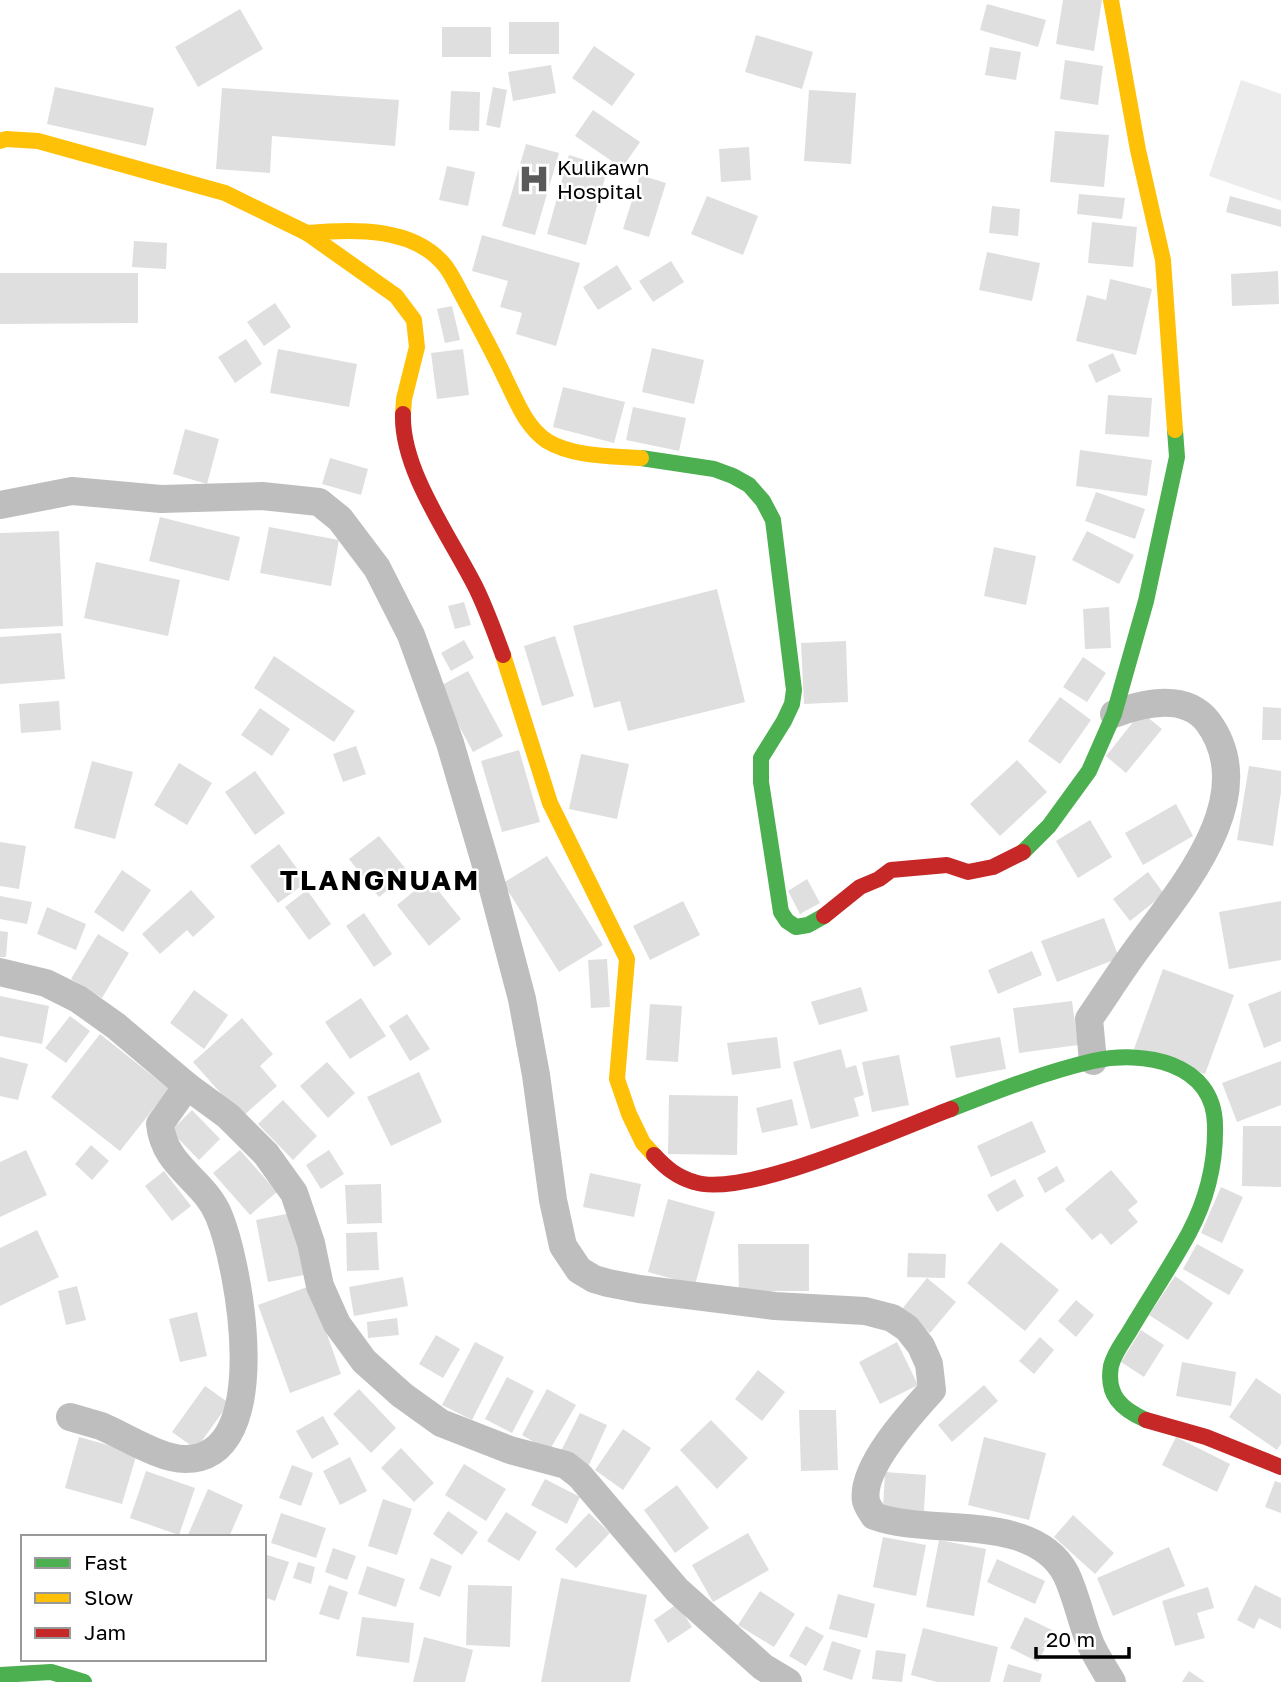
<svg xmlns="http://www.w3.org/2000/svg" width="1281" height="1682" font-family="'Golos Text',sans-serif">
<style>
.green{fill:#ececec}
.building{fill:#dfdfdf}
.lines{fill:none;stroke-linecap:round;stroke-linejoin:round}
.street{stroke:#bebebe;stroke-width:28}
.fast{stroke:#4caf50;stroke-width:16}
.slow{stroke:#ffc107;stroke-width:16}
.jam{stroke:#c62828;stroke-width:16}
.labels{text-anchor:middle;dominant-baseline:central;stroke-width:5;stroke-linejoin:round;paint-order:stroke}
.poi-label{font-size:21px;fill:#000;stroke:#fff;text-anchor:start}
.district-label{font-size:28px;font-weight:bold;letter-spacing:2px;fill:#000;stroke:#fff}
</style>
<rect width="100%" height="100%" fill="#fff"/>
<path class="green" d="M1241,80l40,14v107l-72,-25z"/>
<g class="building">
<path d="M1063,0h39l-8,51 -38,-7z"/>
<path d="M987,4l59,16 -8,27 -58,-17z"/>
<path d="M240,9l23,40 -65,38 -23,-40z"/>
<rect x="509" y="22" width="50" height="32"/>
<rect x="442" y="27" width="49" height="30"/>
<path d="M756,35l57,17 -11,37 -57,-17z"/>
<path d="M594,46l41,28 -23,32 -40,-28z"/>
<path d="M990,47l31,5 -5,28 -31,-5z"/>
<path d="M1065,60l38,6 -5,39 -38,-6z"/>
<path d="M551,65l5,28 -43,8 -5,-29z"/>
<path d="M55,87l99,21 -8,38 -99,-22z"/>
<path d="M493,87l14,3 -7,38 -14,-3z"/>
<path d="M222,88l177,12 -4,46 -123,-10 -2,37 -54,-4z"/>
<path d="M809,90l47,3 -5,71 -47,-3z"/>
<path d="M451,91l29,1 -1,39 -30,-1z"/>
<path d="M593,110l47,32 -18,26 -47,-32z"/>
<path d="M1055,131l54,4 -5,52 -54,-5z"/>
<path d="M526,144l33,9 -24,82 -33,-9z"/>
<path d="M749,147l2,33 -30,2 -2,-33z"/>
<path d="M569,155l39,12 -22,78 -39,-11z"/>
<path d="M447,166l28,6 -7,34 -29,-6z"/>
<path d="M640,175l26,8 -17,54 -26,-8z"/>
<path d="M1079,194l46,4 -3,21 -45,-5z"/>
<path d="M707,196l51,20 -15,39 -52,-21z"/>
<path d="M1230,196l51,14v17l-55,-15z"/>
<path d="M992,206l28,3 -2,27 -29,-3z"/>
<path d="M1092,222l45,5 -4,40 -45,-4z"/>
<path d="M482,235l98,28 -24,83 -40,-12 6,-21 -22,-6 8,-26 -36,-10z"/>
<path d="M134,241l33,2 -1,26 -34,-2z"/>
<path d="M987,252l53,11 -8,38 -53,-11z"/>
<path d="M671,261l13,21 -31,20 -14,-21z"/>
<path d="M617,265l15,24 -34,21 -15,-23z"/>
<path d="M1278,271l1,33 -47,2 -1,-32z"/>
<path d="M0,273h138v50l-138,1z"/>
<path d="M1110,279l42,10 -16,66 -60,-14 11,-46 19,5z"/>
<path d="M275,303l16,24 -27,19 -17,-24z"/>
<path d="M452,306l8,34 -15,3 -8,-34z"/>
<path d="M246,339l16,25 -27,19 -17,-26z"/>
<path d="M652,348l52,12 -10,44 -52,-12z"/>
<path d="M278,349l79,15 -8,43 -79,-14z"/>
<path d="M463,349l6,46 -32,4 -6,-46z"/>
<path d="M1113,353l8,18 -25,12 -8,-18z"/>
<path d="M563,387l62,15 -11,41 -61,-16z"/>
<path d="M1108,395l44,3 -3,39 -44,-3z"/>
<path d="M633,407l53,11 -7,33 -53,-11z"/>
<path d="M185,429l34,10 -12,45 -34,-10z"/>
<path d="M1080,450l72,10 -5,36 -71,-10z"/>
<path d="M330,458l38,11 -7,26 -39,-11z"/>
<path d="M1096,492l49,17 -10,30 -50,-18z"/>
<path d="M160,517l80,20 -11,44 -80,-20z"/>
<path d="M269,527l70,13 -8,46 -71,-13z"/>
<path d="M59,531l4,95 -63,3v-96z"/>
<path d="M1087,531l47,24 -15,29 -47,-24z"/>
<path d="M994,547l42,9 -10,49 -42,-9z"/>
<path d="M96,562l84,18 -12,56 -84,-18z"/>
<path d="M717,589l28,113 -117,29 -8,-30 -26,7 -21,-82z"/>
<path d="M464,602l7,23 -16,4 -7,-23z"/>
<path d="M1109,607l2,41 -26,1 -2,-40z"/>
<path d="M61,633l4,46 -65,5v-47z"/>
<path d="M555,636l19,60 -32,10 -18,-60z"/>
<path d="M464,640l10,18 -23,13 -10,-18z"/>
<path d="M846,641l2,61 -44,2 -3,-61z"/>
<path d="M274,656l81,55 -21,31 -80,-54z"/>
<path d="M1083,657l23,16 -19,29 -24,-15z"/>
<path d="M468,671l35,65 -30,16 -35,-65z"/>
<path d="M1060,697l31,23 -31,44 -32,-23z"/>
<path d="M59,701l2,29 -40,3 -2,-29z"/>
<path d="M1263,707l18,1v32h-19z"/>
<path d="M260,708l30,21 -18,27 -31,-21z"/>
<path d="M1141,712l21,17 -36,44 -20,-17z"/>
<path d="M356,746l10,28 -23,8 -10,-28z"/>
<path d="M519,750l21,72 -38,10 -21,-71z"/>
<path d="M581,754l48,10 -12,55 -48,-10z"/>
<path d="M1017,760l30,32 -47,44 -30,-32z"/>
<path d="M92,761l41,11 -18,67 -41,-11z"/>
<path d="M179,763l33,20 -25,42 -33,-20z"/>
<path d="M1249,766l32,5v21l-8,54 -36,-6z"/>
<path d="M255,771l30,42 -30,22 -30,-43z"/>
<path d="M1176,804l17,32 -50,29 -18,-32z"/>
<path d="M1090,820l22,37 -34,21 -22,-37z"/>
<path d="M379,836l30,37 -30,24 -30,-38z"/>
<path d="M0,842l26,4 -7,43 -19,-3z"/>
<path d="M279,844l28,38 -29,21 -28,-37z"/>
<path d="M547,856l56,89 -44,27 -56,-89z"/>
<path d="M122,870l29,20 -28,42 -29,-20z"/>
<path d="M1148,872l16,22 -34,27 -17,-22z"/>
<path d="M429,879l32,40 -32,27 -32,-41z"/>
<path d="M807,879l13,24 -20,11 -12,-23z"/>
<path d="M191,890l24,27 -22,20 -6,-7 -27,24 -18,-20z"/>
<path d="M307,890l24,34 -22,16 -24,-33z"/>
<path d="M0,896l32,6 -5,22 -27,-5z"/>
<path d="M683,901l17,34 -50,25 -17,-34z"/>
<path d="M1281,901v59l-52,9 -10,-57z"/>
<path d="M47,907l39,17 -10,26 -39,-16z"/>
<path d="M364,913l28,41 -18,13 -28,-41z"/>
<path d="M1104,918l15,40 -62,24 -16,-41z"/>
<path d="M0,931l8,1 -2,25h-6z"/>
<path d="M98,934l31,19 -27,45 -31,-19z"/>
<path d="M1032,951l10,24 -44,19 -10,-24z"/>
<path d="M607,959l3,48 -19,1 -3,-48z"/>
<path d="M1163,969l71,26 -29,79 -71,-25z"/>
<path d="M861,987l7,24 -49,14 -8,-23z"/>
<path d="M194,990l34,25 -24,34 -34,-26z"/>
<path d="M1281,991v50l-17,7 -16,-44z"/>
<path d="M0,996l49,10 -7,38 -42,-8z"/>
<path d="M361,998l25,38 -36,23 -25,-37z"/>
<path d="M1072,1001l6,44 -59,8 -6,-45z"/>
<path d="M650,1004l32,2 -4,56 -32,-2z"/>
<path d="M407,1014l23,35 -20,12 -21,-35z"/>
<path d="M70,1016l20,15 -24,32 -21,-15z"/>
<path d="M242,1018l31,36 -13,12 17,20 -35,31 -49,-55z"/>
<path d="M100,1034l69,55 -49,62 -69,-54z"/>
<path d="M777,1037l4,31 -49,7 -5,-32z"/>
<path d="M1000,1037l6,32 -50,9 -6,-32z"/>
<path d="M841,1049l5,19 10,-3 8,30 -10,3 5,18 -48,13 -18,-67z"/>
<path d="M899,1055l10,50 -37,7 -10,-50z"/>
<path d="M0,1057l28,7 -10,36 -18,-4z"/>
<path d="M1281,1061v44l-44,17 -15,-39z"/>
<path d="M327,1062l28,31 -27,25 -28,-32z"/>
<path d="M419,1072l23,50 -51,24 -24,-49z"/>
<path d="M669,1095l69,1 -1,59 -69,-1z"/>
<path d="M792,1099l6,26 -36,8 -6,-25z"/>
<path d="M283,1100l34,36 -24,24 -35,-36z"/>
<path d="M192,1110l28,29 -21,21 -28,-29z"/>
<path d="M1032,1121l14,31 -55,25 -14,-31z"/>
<path d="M1243,1126h38v61l-39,-1z"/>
<path d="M91,1145l18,16 -17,19 -17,-16z"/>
<path d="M26,1150l21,45 -47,22v-55z"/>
<path d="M240,1150l37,42 -27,23 -37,-42z"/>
<path d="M329,1150l15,24 -23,15 -15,-24z"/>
<path d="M1057,1166l8,15 -20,12 -8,-15z"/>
<path d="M1111,1170l27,32 -10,8 10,12 -27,23 -10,-12 -9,7 -27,-31z"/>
<path d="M164,1171l27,35 -19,15 -27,-35z"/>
<path d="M590,1173l51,11 -7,33 -51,-10z"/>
<path d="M1015,1179l9,17 -27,16 -10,-17z"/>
<path d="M381,1184l1,39 -35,1 -2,-39z"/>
<path d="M1221,1187l22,10 -21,46 -21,-10z"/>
<path d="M668,1199l47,13 -20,73 -47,-13z"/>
<path d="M296,1212l13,62 -41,8 -12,-62z"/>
<path d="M37,1230l22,47 -59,29v-58z"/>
<path d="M377,1232l2,38 -32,1 -1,-38z"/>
<path d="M1001,1242l58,48 -34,41 -58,-48z"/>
<path d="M738,1244h71v47h-70z"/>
<path d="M1197,1244l47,26 -15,25 -46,-26z"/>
<path d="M908,1253l38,1 -1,24 -38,-1z"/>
<path d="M1175,1276l38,27 -25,37 -39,-25z"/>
<path d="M403,1277l5,29 -54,10 -5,-29z"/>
<path d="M927,1278l29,24 -26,31 -28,-24z"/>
<path d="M77,1286l9,34 -20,5 -8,-34z"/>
<path d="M310,1286l31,88 -51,19 -32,-88z"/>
<path d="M1076,1300l18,15 -18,22 -18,-16z"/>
<path d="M197,1312l10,44 -27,6 -11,-43z"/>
<path d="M397,1318l2,17 -31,3 -1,-16z"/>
<path d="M1141,1330l23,15 -20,32 -23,-15z"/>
<path d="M436,1335l24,14 -17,29 -24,-14z"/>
<path d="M1040,1337l14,13 -20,24 -15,-13z"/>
<path d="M475,1342l29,15 -32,63 -30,-15z"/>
<path d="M897,1342l21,43 -38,19 -21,-42z"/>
<path d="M1182,1362l54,10 -5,34 -55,-10z"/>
<path d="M758,1370l27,22 -23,29 -27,-22z"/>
<path d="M507,1377l27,14 -22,42 -27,-14z"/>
<path d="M1256,1378l25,17v49l-4,6 -48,-33z"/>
<path d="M984,1385l14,16 -46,41 -14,-17z"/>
<path d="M205,1386l24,17 -33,46 -24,-17z"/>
<path d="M359,1389l37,39 -25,25 -38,-39z"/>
<path d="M547,1389l29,16 -27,46 -27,-16z"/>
<path d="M799,1410h37l2,60 -37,1z"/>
<path d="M580,1413l27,12 -18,40 -28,-14z"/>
<path d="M323,1416l16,28 -27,15 -16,-28z"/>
<path d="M711,1420l37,38 -31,31 -37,-39z"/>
<path d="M623,1429l28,19 -28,42 -28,-20z"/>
<path d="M79,1437l58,16 -15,51 -57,-16z"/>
<path d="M984,1437l62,16 -17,67 -61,-15z"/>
<path d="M1176,1437l54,27 -13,28 -55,-27z"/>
<path d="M401,1448l33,35 -20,19 -33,-34z"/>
<path d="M350,1457l17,34 -27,14 -17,-34z"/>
<path d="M464,1464l42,25 -20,32 -41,-26z"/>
<path d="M292,1465l21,8 -12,33 -22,-8z"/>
<path d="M146,1471l49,17 -16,47 -49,-17z"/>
<path d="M885,1472l41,3 -2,36 -41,-3z"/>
<path d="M545,1479l35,18 -13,27 -36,-19z"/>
<path d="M1275,1481l6,2v30l-16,-6z"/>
<path d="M677,1485l32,43 -34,25 -31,-43z"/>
<path d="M208,1489l35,16 -14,32h-42z"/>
<path d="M383,1499l29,10 -15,46 -29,-9z"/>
<path d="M448,1511l30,21 -16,23 -29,-21z"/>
<path d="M506,1512l31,20 -18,29 -32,-20z"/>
<path d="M281,1513l45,15 -10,30 -45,-15z"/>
<path d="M589,1513l21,20 -34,35 -21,-19z"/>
<path d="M1073,1515l41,38 -19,21 -41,-37z"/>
<path d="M748,1533l21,37 -56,32 -21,-37z"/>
<path d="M883,1537l43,8 -10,51 -43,-9z"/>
<path d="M939,1540l47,9 -12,67 -48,-9z"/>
<path d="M1169,1547l16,39 -72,30 -16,-38z"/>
<path d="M333,1548l23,8 -9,24 -22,-8z"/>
<path d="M264,1554l25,8 -14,39 -11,-4z"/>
<path d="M431,1558l21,8 -12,31 -21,-8z"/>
<path d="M997,1559l48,22 -10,23 -48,-22z"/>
<path d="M298,1562l17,5 -4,17 -18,-6z"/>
<path d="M367,1566l38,13 -9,28 -38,-13z"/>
<path d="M561,1578l86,17 -17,87h-89z"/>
<path d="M329,1585l19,7 -9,28 -20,-6z"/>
<path d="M468,1585l44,1 -2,61 -44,-2z"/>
<path d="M1255,1585l26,13v31l-22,-11 -5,11 -17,-9z"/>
<path d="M1208,1587l6,21 -17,5 8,25 -30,8 -13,-45z"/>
<path d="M760,1591l35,23 -21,33 -36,-22z"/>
<path d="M838,1594l37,10 -8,34 -38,-9z"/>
<path d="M677,1604l15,23 -24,16 -14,-23z"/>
<path d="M362,1617l52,6 -5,40 -53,-7z"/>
<path d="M1025,1617l29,14 -16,31 -28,-14z"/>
<path d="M806,1626l18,10 -18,30 -17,-10z"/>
<path d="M923,1628l75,19 -8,35h-53l-26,-7z"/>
<path d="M424,1637l49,13 -8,32h-52z"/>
<path d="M832,1641l29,9 -9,30 -29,-10z"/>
<path d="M876,1650l30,4 -4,28 -30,-3z"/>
<path d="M1008,1664l34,10 -2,8h-37z"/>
<path d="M1189,1671l16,11h-23z"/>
</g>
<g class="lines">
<g class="street">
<path d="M0,505l72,-14 89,8 101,-3 57,6 21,17 37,49 34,67 39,108 43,146 29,110 14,76 17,125 10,46 16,24 15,9 14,4 31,6 136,17 90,5 27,7 15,10 14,18 8,18 3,26c-21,23 -72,78 -66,111 1,5 6,11 8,15 56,21 159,-5 192,58 11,23 15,48 25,71 6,13 14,25 21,37"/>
<path d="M0,972l46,11 32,16 38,27 71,60 41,30 38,38 28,39 17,50 9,43 17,38 27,37 38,34 39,28 69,27 56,15 14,11 97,114 86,77 25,15"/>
<path d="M1093,1061l-4,-42c16,-23 31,-47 48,-70 43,-59 126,-152 71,-227 -23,-30 -65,-19 -94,-8"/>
<path d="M70,1417c10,3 21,6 31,9 24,10 59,33 84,33 91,0 54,-194 34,-243 -15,-37 -55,-49 -59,-92l27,-38"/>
</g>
<g class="fast">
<path d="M641,458l73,11 19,7 16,9 14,16 10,19 21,170 -2,14 -8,17 -23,37v24l20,130 6,9 9,6 12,-2 16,-9"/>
<path d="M1023,852l26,-26 40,-55 25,-57 32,-113 31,-144 -2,-27"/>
<path d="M951,1109c46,-18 94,-37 142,-48 50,-11 121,1 122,64 1,39 -8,74 -26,108 -18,33 -39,64 -58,96 -7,12 -17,24 -20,37 -5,29 10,43 35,54"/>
<path d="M0,1675l51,-3 33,10"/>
</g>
<g class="slow">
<path d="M1111,0l27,150 25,110 12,170"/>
<path d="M0,141l6,-2 32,2 187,52 82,40 89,63 18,24 3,27 -13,52 -1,15"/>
<path d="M307,233c45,-4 108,-7 139,34 8,11 14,25 21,37 13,25 27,50 39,76 11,22 20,47 41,61 26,16 65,15 94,17"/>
<path d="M503,655l47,148 77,156 -10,120 12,35 14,29 11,12"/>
</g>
<g class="jam">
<path d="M403,414c-2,57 49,125 74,176 10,21 18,43 26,65"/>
<path d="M824,916l36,-29 19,-8 12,-9 56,-5 21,7 25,-5 30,-15"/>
<path d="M654,1155c12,13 23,22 40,27 51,17 203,-53 257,-73"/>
<path d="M1146,1420l60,17 75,30"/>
</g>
</g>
<defs>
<symbol id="hospital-bare" viewBox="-9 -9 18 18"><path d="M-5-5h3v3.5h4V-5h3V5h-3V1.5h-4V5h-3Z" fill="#595959" stroke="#fff" stroke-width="2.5" paint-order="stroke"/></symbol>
</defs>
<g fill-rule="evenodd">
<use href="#hospital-bare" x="512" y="157" width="44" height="44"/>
</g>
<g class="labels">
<g class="poi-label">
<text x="557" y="167">Kulikawn<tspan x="557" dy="24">Hospital</tspan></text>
</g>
<g class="district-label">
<text x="380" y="879">TLANGNUAM</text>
</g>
</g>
<rect x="21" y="1535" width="245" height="126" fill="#ffffff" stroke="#999999" stroke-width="2"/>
<rect x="35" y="1558" width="35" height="10" fill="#4caf50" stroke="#999999" stroke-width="2"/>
<text x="84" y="1570" font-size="21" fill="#000000">Fast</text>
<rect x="35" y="1593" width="35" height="10" fill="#ffc107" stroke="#999999" stroke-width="2"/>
<text x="84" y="1605" font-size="21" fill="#000000">Slow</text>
<rect x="35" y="1628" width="35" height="10" fill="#c62828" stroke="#999999" stroke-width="2"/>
<text x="84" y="1640" font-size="21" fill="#000000">Jam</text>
<path d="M1036 1647v10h93v-10" fill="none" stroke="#000000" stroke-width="3.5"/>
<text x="1046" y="1647" font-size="21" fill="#000000" stroke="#ffffff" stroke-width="5" paint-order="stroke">20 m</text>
</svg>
